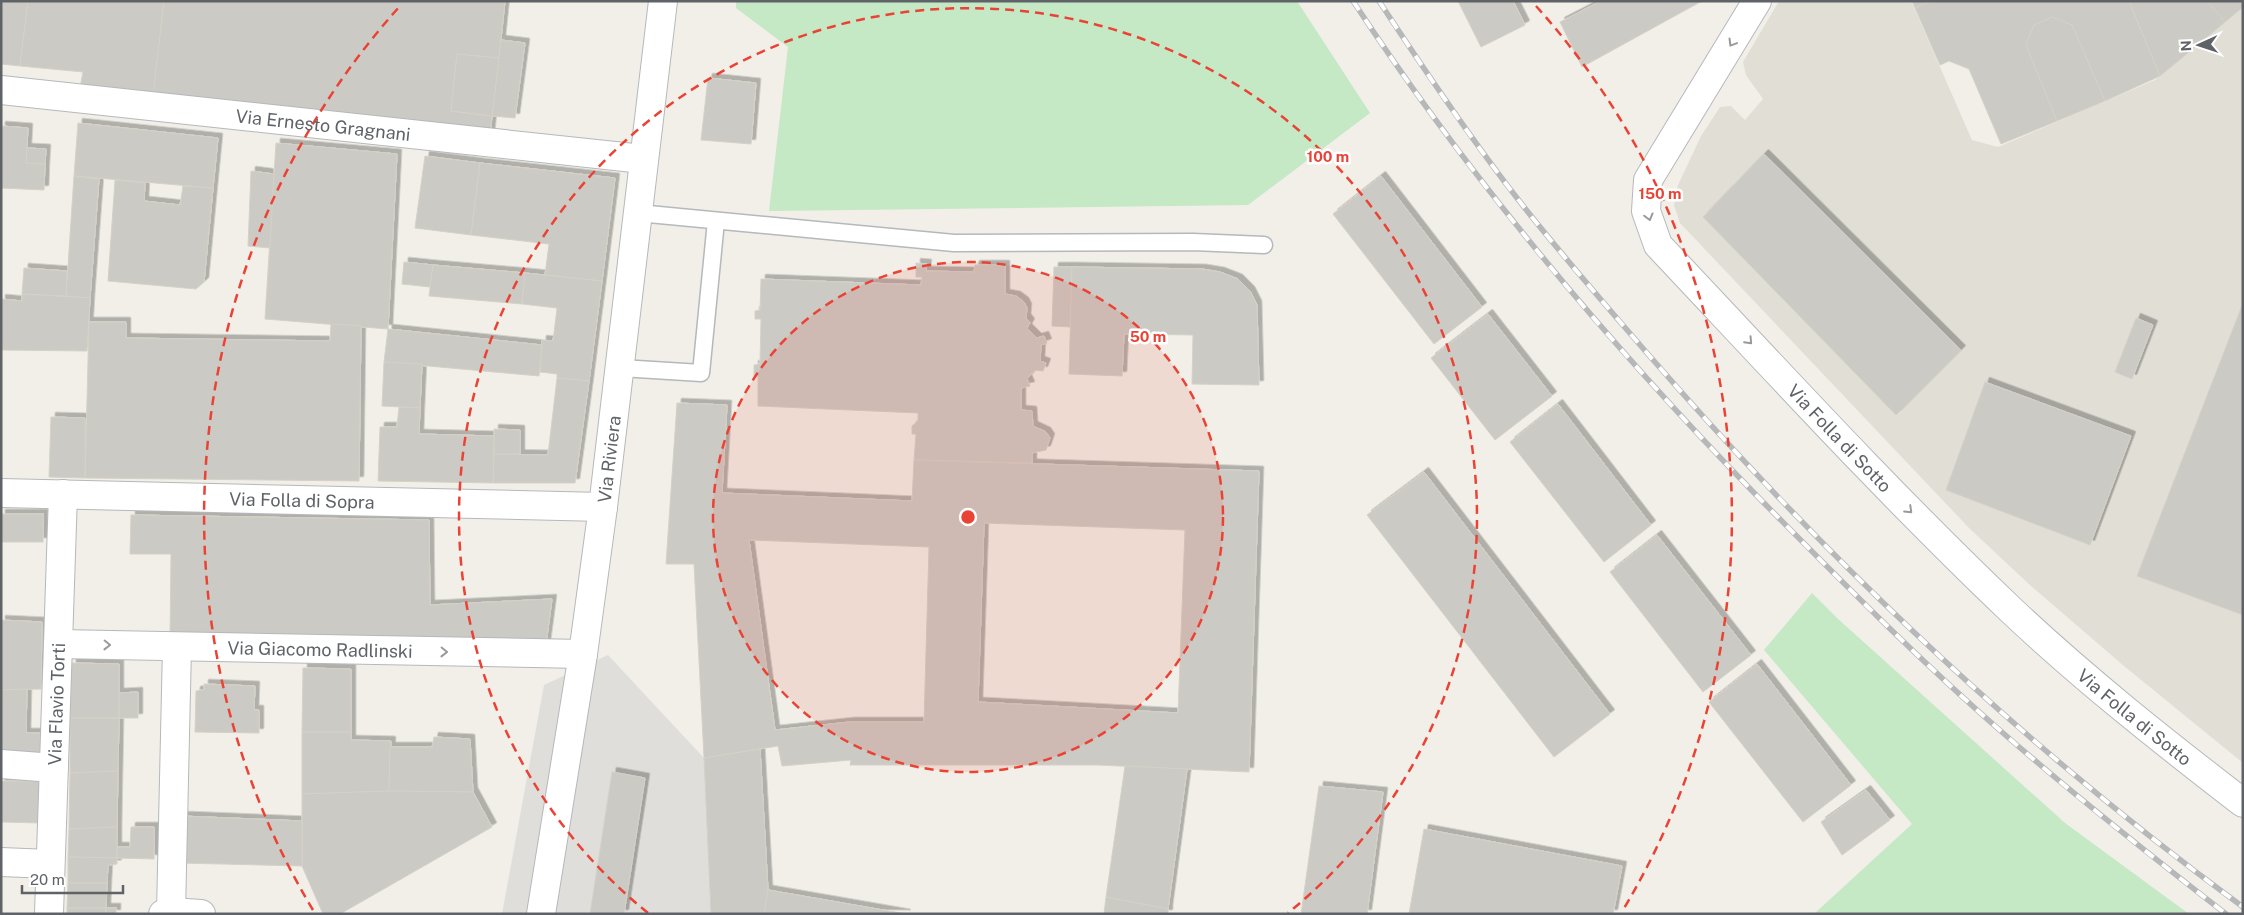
<svg xmlns="http://www.w3.org/2000/svg" width="2244" height="915" font-family="'Public Sans',sans-serif">
<style>
.industrial{fill:#e0deda}
.education{fill:#e1ded6}
.green{fill:#c5e8c5}
.building{fill:#cccac5;stroke:#d6d1c6;fill-rule:evenodd;filter:url(#shadow)}
.lines{fill:none;stroke-linecap:round;stroke-linejoin:round}
.service-casing{stroke:#b5b8bc;stroke-width:19}
.minor-casing{stroke:#b5b8bc;stroke-width:30}
.tertiary-casing{stroke:#b5b8bc;stroke-width:30}
.service{stroke:#fff;stroke-width:16}
.minor{stroke:#fff;stroke-width:28}
.tertiary{stroke:#fff;stroke-width:28}
.rail-casing{stroke:#b6b7b8;stroke-width:5.5}
.rail{stroke:#fff;stroke-width:4;stroke-dasharray:11;stroke-linecap:butt}
.oneway{stroke:#979a9d}
.ring{fill:none;stroke:#ea4335;stroke-width:2.5;stroke-dasharray:9 6}
.labels{text-anchor:middle;dominant-baseline:central;stroke-width:5;stroke-linejoin:round;paint-order:stroke}
.street-label{font-size:18px;fill:#5f6368;stroke:#fff}
.centre{fill:#ea4335;stroke:#fff;stroke-width:2.5}
.ring-label{font-size:15px;text-anchor:middle;font-weight:bold;fill:#ea4335;stroke:#fff;stroke-width:5;stroke-linejoin:round;paint-order:stroke}
</style>
<defs>
<filter id="shadow"><feDropShadow dx="4.5" dy="-4.5" stdDeviation="0" flood-color="#0004"/></filter>
</defs>
<rect width="100%" height="100%" fill="#f1efe8"/>
<path class="industrial" d="M608,655l96,103 7,156h-209l42,-229z"/>
<path class="education" d="M1779,1h132l61,139 26,7 157,-67 88,-73v756l-119,-97 -93,-80 -62,-58 -289,-305 -6,-18 4,-20 23,-49 19,-29 11,-1 14,14 18,-21 -17,-24 -3,-13z"/>
<g class="green">
<path d="M736,1h561l73,112 -122,92 -479,6 19,-164 -52,-39z"/>
<path d="M1812,593l26,26 227,204 124,91h-375l98,-90 -148,-174z"/>
</g>
<g class="building">
<path d="M1,1h27l-8,65 -19,-2z"/>
<path d="M28,1h136l-11,95 -73,-8 3,-16 -63,-6z"/>
<path d="M164,1h341l-6,57 -42,-4 -6,57 41,5 -2,21 -337,-41z"/>
<path d="M1458,1h55l12,24 -44,22z"/>
<path d="M1601,1h101l-120,66 -22,-45z"/>
<path d="M1912,1h20l-17,7z"/>
<path d="M1932,1h197l31,75 -55,25 -33,-76 -20,-8 -18,8 -8,20 31,76 -56,23 -32,-75 -20,-8 -9,4 -25,-57z"/>
<path d="M2129,1h78l18,21 -65,54z"/>
<path d="M2207,1h36v6l-18,15z"/>
<path d="M2052,17l20,8 33,76 -48,20 -31,-76 8,-20z"/>
<path d="M501,40l24,3 -10,75 -23,-2z"/>
<path d="M457,54l42,4 -7,58 -41,-5z"/>
<path d="M708,78l48,5 -5,61 -50,-4z"/>
<path d="M78,123l140,15 -5,50 -139,-12z"/>
<path d="M1,126l27,2 -2,35 19,1 -1,26 -43,-2z"/>
<path d="M276,143l121,11 -9,175 -123,-10z"/>
<path d="M27,148l19,1 -1,15 -19,-1z"/>
<path d="M1764,154l197,196 -65,65 -193,-198z"/>
<path d="M425,156l55,7 -9,72 -56,-7z"/>
<path d="M480,163l135,15 -13,103 -57,-6 4,-31 -78,-9z"/>
<path d="M251,171l23,3 -4,74 -22,-2z"/>
<path d="M74,176l25,3 -9,119 -24,-2z"/>
<path d="M1381,176l101,131 -48,37 -101,-130z"/>
<path d="M115,180l30,3 -1,18 36,4 3,-19 30,2 -9,94 -8,7 -88,-8z"/>
<path d="M404,262l29,3 -3,22 -28,-3z"/>
<path d="M916,263l11,1 -1,7 48,1 1,-7h30v29l11,2 8,6 3,6 -1,10 4,5 -3,5 10,10 7,-2 3,7 -6,2 -1,16 6,2 -3,8 -8,-1 -8,9 3,7 -9,2v22l11,1 1,15 13,6 4,6 -4,12 -14,3v10l-118,-3 2,-26h-4v-8l6,-5v-8l-160,-7v-30h-4v-11l6,-1 1,-45h-6v-8l5,-1 1,-31 160,6 1,-8h-6z"/>
<path d="M433,265l92,8 -3,31 -93,-8z"/>
<path d="M1054,267h18l-2,60 -18,-1z"/>
<path d="M1072,267l130,2 18,3 18,7 12,12 7,14 2,80 -67,-1 1,-49 -69,-1 -2,42 -53,-2z"/>
<path d="M24,268l43,3 -1,25 -44,-2z"/>
<path d="M525,273l77,8 -13,100 -32,-3v-4l-17,-2 2,-32 11,1 4,-33 -35,-4z"/>
<path d="M22,294l68,4 -3,53 -86,-1v-51l21,2z"/>
<path d="M2243,303v312l-106,-39z"/>
<path d="M1488,314l64,82 -57,44 -64,-82z"/>
<path d="M2136,318l17,7 -21,54 -17,-7z"/>
<path d="M89,322h37v16l204,3 1,-17 30,2 -2,155 -274,-3z"/>
<path d="M388,329l154,16 -3,31 -155,-14z"/>
<path d="M384,362l38,2 -2,44 -38,-2z"/>
<path d="M557,378l32,3 -14,102h-82l1,-29 54,1z"/>
<path d="M1985,382l146,54 -41,109 -144,-55z"/>
<path d="M677,403l50,2 -5,88 190,8 2,-41 345,11 -10,301 -151,-7h-248l1,-5 -69,6 -4,-20 -74,12 -10,-194h-28zM984,523l201,7 -7,183 -200,-11zM749,540l180,7 -5,175h-74l-75,8z"/>
<path d="M1558,404l93,121 -47,37 -94,-120z"/>
<path d="M399,407l21,1 -1,26 75,2 -1,47 -115,-2 2,-54h17z"/>
<path d="M51,417l34,1v60l-36,-1z"/>
<path d="M494,429l26,1v24h-26z"/>
<path d="M1424,472l186,242 -56,43 -187,-242z"/>
<rect x="1" y="514" width="42" height="28"/>
<path d="M131,515l298,5 1,85 122,-6 -6,45 -376,-5 1,-85h-41z"/>
<path d="M1657,535l94,120 -48,37 -93,-120z"/>
<path d="M1,620l41,2 -1,67 -40,1z"/>
<path d="M72,663l47,1v54h-49z"/>
<path d="M1757,664l94,121 -48,37 -94,-120z"/>
<path d="M303,668l48,1v63h-49z"/>
<path d="M204,684l51,2 -1,24h5v23l-64,-1 1,-41 8,-1z"/>
<path d="M27,689l-1,44h14v22l-39,1v-66z"/>
<path d="M138,692v26h-19v-25z"/>
<path d="M70,718h49l-1,53 -48,2z"/>
<path d="M302,732h49v8l40,1 -2,50 -87,3z"/>
<path d="M434,737l36,2 3,53 -84,-1 1,-44h42z"/>
<path d="M760,749l8,141 -4,24h-53l-7,-156z"/>
<path d="M1125,766l62,3 -19,140 -62,-12z"/>
<path d="M118,771l-1,56 -48,2 1,-56z"/>
<path d="M612,772l33,6 -21,136h-34z"/>
<path d="M1,781h39l-1,42 -38,-1z"/>
<path d="M1319,786l64,6 -16,122h-66z"/>
<path d="M1866,790l24,30 -48,35 -21,-33z"/>
<path d="M389,791l84,1 19,35 -152,87h-17l-21,-48v-72z"/>
<path d="M181,816l121,5v45l-122,-3z"/>
<path d="M117,827v31l-49,-1 1,-28z"/>
<path d="M131,827h23v32l-37,-1v-11h13z"/>
<path d="M1424,829l198,37 -9,48h-204z"/>
<path d="M68,857l49,1v6l-9,1 -1,18h-39z"/>
<path d="M68,883h39l-1,25h-39z"/>
<path d="M768,890l138,24h-142z"/>
<path d="M1106,897l62,12v5h-64z"/>
<rect x="67" y="908" width="39" height="6"/>
<rect x="106" y="908" width="10" height="6"/>
</g>
<g class="lines">
<defs>
<g id="service">
<path d="M638,213l316,30 239,-1 71,3"/>
<path d="M621,368l80,5 15,-152"/>
</g>
<g id="minor">
<path id="s1" d="M1757,1l-109,179 -2,31 12,34c116,123 230,248 353,365 73,69 153,132 232,193"/>
<path id="s2" d="M1,90l642,69"/>
<path id="s3" d="M1,493l602,14"/>
<path id="s4" d="M58,644l525,10"/>
<path d="M1,764l53,4"/>
<path d="M1,862l49,2"/>
<path d="M171,912l30,2"/>
<path id="s5" d="M49,914l14,-420"/>
<path d="M163,914l8,-2 6,-265"/>
</g>
<g id="tertiary">
<path id="s6" d="M541,914l42,-260 20,-147 60,-506"/>
</g>
</defs>
<use href="#service" class="service-casing"/>
<use href="#minor" class="minor-casing"/>
<use href="#tertiary" class="tertiary-casing"/>
<use href="#service" class="service"/>
<use href="#minor" class="minor"/>
<use href="#tertiary" class="tertiary"/>
<defs>
<g id="rail">
<path d="M1353,1c118,180 257,344 407,498 79,80 158,160 243,234 72,63 147,122 223,181"/>
<path d="M1379,1c44,67 89,134 138,197 41,53 86,104 130,155 178,205 376,393 596,554"/>
</g>
</defs>
<use href="#rail" class="rail-casing"/>
<use href="#rail" class="rail"/>
</g>
<defs><path id="oneway-chevron" d="M-2-3.5L2.5 0L-2 3.5" fill="none" stroke-width="1.6" stroke-linecap="round" stroke-linejoin="round" transform="scale(1.25)"/></defs>
<g class="oneway">
<use href="#oneway-chevron" transform="translate(1732 43) rotate(121)"/>
<use href="#oneway-chevron" transform="translate(1649 217) rotate(75)"/>
<use href="#oneway-chevron" transform="translate(1749 341) rotate(47)"/>
<use href="#oneway-chevron" transform="translate(1909 510) rotate(44)"/>
<use href="#oneway-chevron" transform="translate(107 645) rotate(1)"/>
<use href="#oneway-chevron" transform="translate(444 652) rotate(1)"/>
</g>
<circle cx="968" cy="517" r="255" fill="#ea4335" fill-opacity=".12"/>
<g class="ring">
<circle cx="968" cy="517" r="255"/>
<path d="M648 913A509 509 0 1 1 1288 913"/>
<path d="M313 910A764 764 0 0 1 400 6M1536 6A764 764 0 0 1 1623 910"/>
</g>
<g class="labels">
<g class="street-label">
<text stroke="none"><textPath href="#s2" startOffset="324">Via Ernesto Gragnani</textPath></text>
<text stroke="none"><textPath href="#s1" startOffset="542">Via Folla di Sotto</textPath></text>
<text stroke="none"><textPath href="#s6" startOffset="460">Via Riviera</textPath></text>
<text stroke="none"><textPath href="#s3" startOffset="301">Via Folla di Sopra</textPath></text>
<text stroke="none"><textPath href="#s4" startOffset="262">Via Giacomo Radlinski</textPath></text>
<text stroke="none"><textPath href="#s5" startOffset="210">Via Flavio Torti</textPath></text>
<text stroke="none"><textPath href="#s1" startOffset="948">Via Folla di Sotto</textPath></text>
</g>
</g>
<circle cx="968" cy="517" r="8" class="centre"/>
<g class="ring-label">
<text x="1328" y="162">100 m</text>
<text x="1660" y="199">150 m</text>
<text x="1148" y="342">50 m</text>
</g>
<rect width="2244" height="915" fill="none" stroke="#5f6368" stroke-width="5"/>
<g transform="translate(2199 45) rotate(267)" stroke="#ffffff" stroke-width="4" paint-order="stroke">
<path d="M0-4L9 19L0 12L-9 19Z" fill="#5f6368"/>
<text y="-8" font-size="14" font-weight="bold" text-anchor="middle" fill="#5f6368">N</text>
</g>
<path d="M22 885v8h101v-8" fill="none" stroke="#5f6368" stroke-width="2.5"/>
<text x="30" y="885" font-size="15" fill="#5f6368" stroke="#ffffff" stroke-width="4" paint-order="stroke">20 m</text>
</svg>
